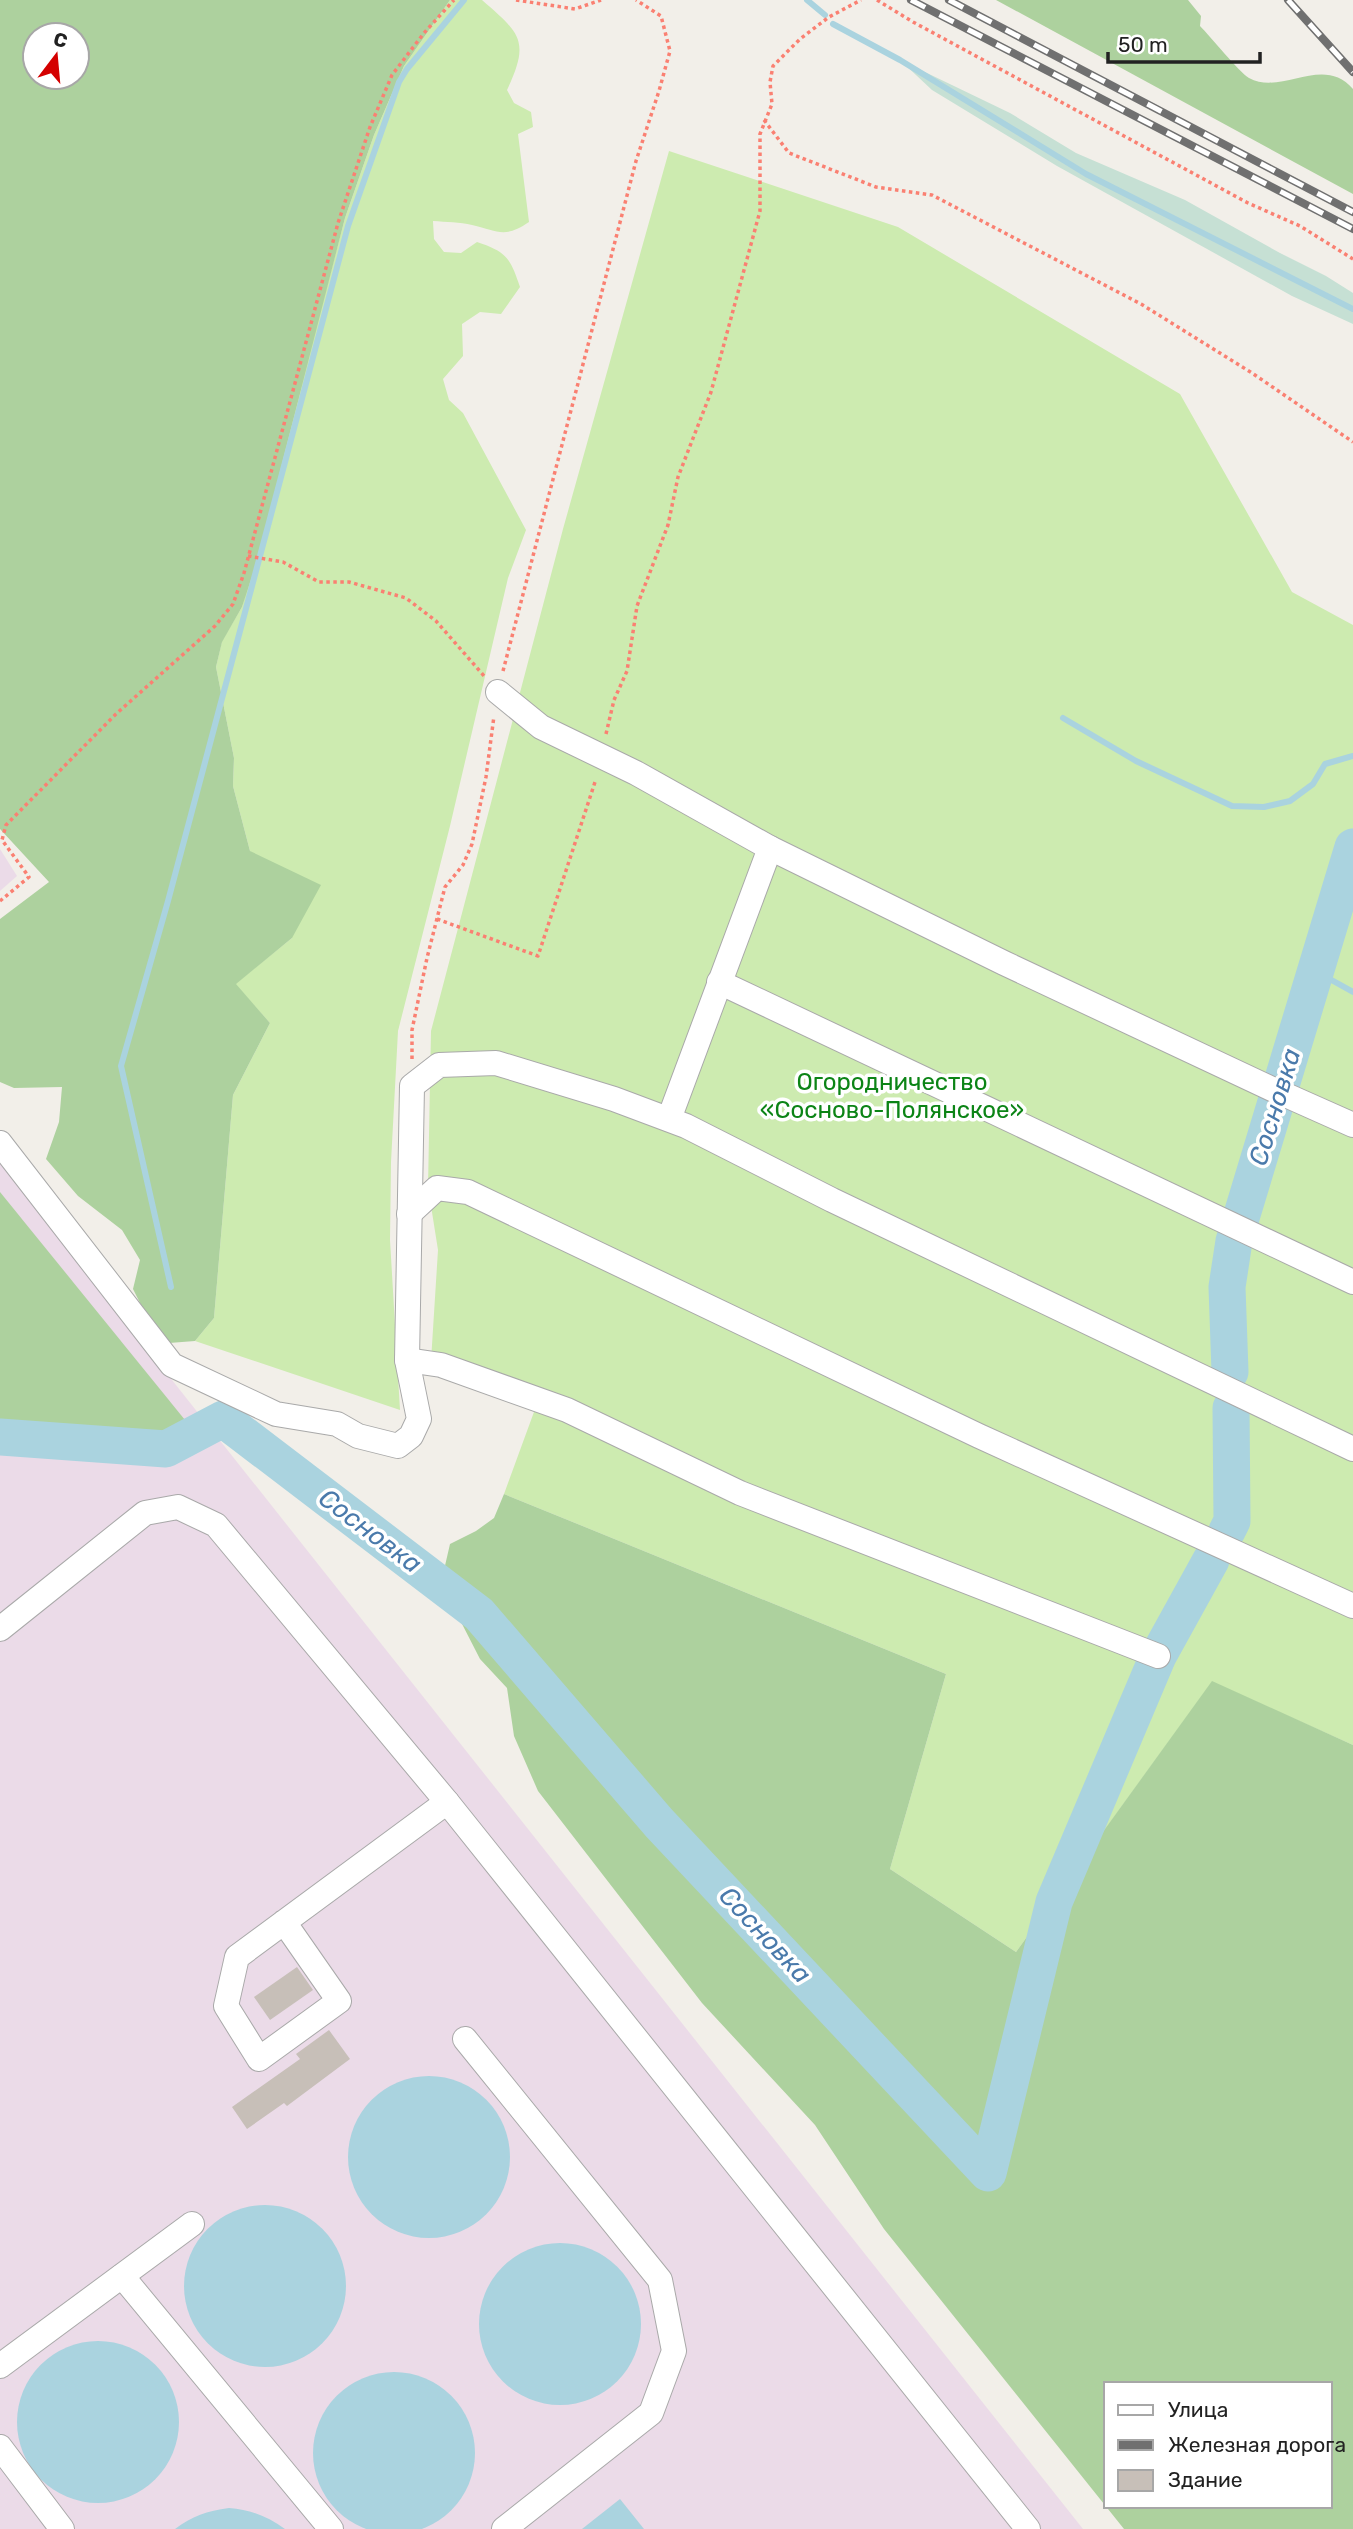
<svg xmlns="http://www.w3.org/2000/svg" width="1353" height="2529" font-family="Rubik,sans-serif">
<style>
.industrial{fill:#ebdbe8}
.grass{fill:#cdebb0}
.forest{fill:#add19e;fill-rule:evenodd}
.wetland{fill:#c6e0d4}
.water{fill:#aad3df}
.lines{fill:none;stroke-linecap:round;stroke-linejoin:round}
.stream{stroke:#aad3df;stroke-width:6}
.river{stroke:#aad3df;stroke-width:37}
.building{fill:#c7bfb8}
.minor-casing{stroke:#a9a9a9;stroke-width:26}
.path{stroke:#fa8072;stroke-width:3.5;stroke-dasharray:3.5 3.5;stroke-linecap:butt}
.minor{stroke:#fff;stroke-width:24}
.rail-casing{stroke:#707070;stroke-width:8}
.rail{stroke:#fff;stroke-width:5;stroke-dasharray:16;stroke-linecap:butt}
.labels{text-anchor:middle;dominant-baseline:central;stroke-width:7;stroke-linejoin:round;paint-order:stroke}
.park-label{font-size:24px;fill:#0c8416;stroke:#fff}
.water-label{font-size:26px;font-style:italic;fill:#4a7aab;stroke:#fff}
</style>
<rect width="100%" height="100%" fill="#f2efe9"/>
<g class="industrial">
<path d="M0,849l17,27 -17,15z"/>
<path d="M0,1163l1083,1366h-1083z"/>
</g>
<g class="grass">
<path d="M450,0h32c39,34 48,41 25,90l7,13 17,9 2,15 -15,7 11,88c-25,17 -31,9 -57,3 -12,-3 -26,-3 -39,-4l1,18 10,13 17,1 16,-11c30,10 33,16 43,45l-19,27 -21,-2 -18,12 1,32 -20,23 6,21 14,13 63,117 -18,48 -58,248 -52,205 -7,131 -1,78 10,170 -205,-69 19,-23 19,-223 37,-72 -35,-39 57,-46 -42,-87 -17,-65 1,-28 -18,-91 6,-26 20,-34 103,-389 29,-83 30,-69z"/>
<path d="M669,151l229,76 282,167 112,198 61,33v1120l-141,-63 -196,270 -126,-83 56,-195 -442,-180 34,-93 -107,-40 7,-111 -10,-63 3,-156 132,-502z"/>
</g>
<g class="forest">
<path d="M0,0h450l-46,66 -30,69 -29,83 -88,343 -15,46 -20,35 -6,25 18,91 -1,28 17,65 71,34 -29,53 -56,46 34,39 -37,72 -19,223 -19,23 -26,2 -25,-32 -11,-22 7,-29 -18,-30 -44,-34 -32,-37 13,-37 3,-35 -48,1 -14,-6v-163l49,-37 -49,-53zM35,35h42v42h-42z"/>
<path d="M996,0h192l13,16 -1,10c10,10 39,46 49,52 33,18 74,-24 104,11v105z"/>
<path d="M0,1192l198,244 -198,-12z"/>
<path d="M504,1494l442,180 -56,195 126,83 196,-271 141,64v784h-229l-240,-300 -69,-104 -113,-122 -164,-212 -24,-55 -7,-48 -27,-29 -39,-76 9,-39 26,-13 18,-13zM1106,2384h224v122h-224z"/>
</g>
<path class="wetland" d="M900,60l110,53 66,40 109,47 95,53 46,23 27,17v31l-61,-28 -235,-130 -125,-76z"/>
<g class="water">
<circle cx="429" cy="2157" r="81"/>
<circle cx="265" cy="2286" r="81"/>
<circle cx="560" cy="2324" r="81"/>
<circle cx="98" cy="2422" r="81"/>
<circle cx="394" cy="2453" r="81"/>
<path d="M620,2499l24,30h-62z"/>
<path d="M229,2508c22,2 38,8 56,21h-110c17,-13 32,-18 54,-21z"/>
</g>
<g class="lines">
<g class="stream">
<path d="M807,0l18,15"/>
<path d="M833,24l67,36 186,114 267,135"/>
<path d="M1063,718l73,43 96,45 32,1 26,-6 23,-17 12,-20 28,-8"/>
<path d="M1317,972l36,20"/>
<path d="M171,1287l-50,-221 47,-165 180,-675 51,-144 8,-13 57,-69"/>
</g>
<g class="river">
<path d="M1230,1372l-3,-85 7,-46 119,-394"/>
<path d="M0,1437l166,12 57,-30 256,195 180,209 329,350 66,-271 104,-246 53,-96"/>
<path d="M1227,1531l5,-10 -1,-113"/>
</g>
</g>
<g class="building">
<path d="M297,1967l16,23 -43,30 -16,-23z"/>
<path d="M329,2030l21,29 -63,47 -3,-3 -37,26 -15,-22 68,-48 -4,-5z"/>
</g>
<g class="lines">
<defs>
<g id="minor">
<path d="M498,692l43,35 95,46 134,75 234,115 270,127"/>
<path d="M719,982l634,300"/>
<path d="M1288,1096l65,29"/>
<path d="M669,1119l101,-271"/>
<path d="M0,1143l172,222 104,49 61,10 21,12 40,10 13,-10 8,-17 -12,-59 5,-274 27,-21 57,-2 118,36 72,27 146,74 521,249"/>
<path d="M409,1214l28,-26 31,4 511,244 374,170"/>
<path d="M407,1360l34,5 126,45 173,83 418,163"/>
<path d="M0,1629l145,-116 33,-6 38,18 231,277 581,727"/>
<path d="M284,1922l55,79 -80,58 -33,-53 11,-49 210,-155"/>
<path d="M465,2039l195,241 14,71 -23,62 -147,116"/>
<path d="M122,2276l209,253"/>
<path d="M0,2366l192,-142"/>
<path d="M0,2447l62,82"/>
</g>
</defs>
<use href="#minor" class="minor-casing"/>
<g class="path">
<path d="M516,0l59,9 26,-9"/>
<path d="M877,0l36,22 335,181 52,23 53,33"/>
<path d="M764,120l25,33 87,34 56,8 209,109 111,69 101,69"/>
<path d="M248,556l35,6 36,20h30l57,16 30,23 49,56"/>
<path d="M503,671l133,-510 23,-70 11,-40 -9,-35 -25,-16"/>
<path d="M606,734l8,-34 13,-29 10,-65 31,-81 10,-48 33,-85 49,-181v-77l12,-30 -2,-22 3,-16 27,-27 29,-22 32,-17"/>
<path d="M0,901l29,-24 -27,-37 4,-15 110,-111 99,-88 18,-22 11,-31 94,-350 32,-96 22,-52 32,-42 30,-33"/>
<path d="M437,919l101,37 58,-177"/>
<path d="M412,1059v-29l15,-72 18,-71 18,-22 9,-21 14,-67 8,-61"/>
</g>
<use href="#minor" class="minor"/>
<defs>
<g id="rail">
<path d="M911,0l442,229"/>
<path d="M949,0l404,212"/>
<path d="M1288,0l65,72"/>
</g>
</defs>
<use href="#rail" class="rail-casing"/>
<use href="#rail" class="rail"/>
</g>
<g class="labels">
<g class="park-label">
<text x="892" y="1082">Огородничество<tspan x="892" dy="28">«Сосново-Полянское»</tspan></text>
</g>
<g class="water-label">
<text transform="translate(1275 1107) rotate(-73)">Сосновка</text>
<text transform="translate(370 1531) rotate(37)">Сосновка</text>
<text transform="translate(765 1935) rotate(47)">Сосновка</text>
</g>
</g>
<rect x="1104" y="2382" width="228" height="126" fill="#ffffff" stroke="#a7a7a7" stroke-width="2"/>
<rect x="1118" y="2405" width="35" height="10" fill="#ffffff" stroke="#a7a7a7" stroke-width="2"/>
<text x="1168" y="2417" font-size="21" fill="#222222">Улица</text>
<rect x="1118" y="2440" width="35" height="10" fill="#707070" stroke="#a7a7a7" stroke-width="2"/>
<text x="1168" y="2452" font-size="21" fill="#222222">Железная дорога</text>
<rect x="1118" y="2470" width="35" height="21" fill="#c7bfb8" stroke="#a7a7a7" stroke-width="2"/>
<text x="1168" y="2487" font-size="21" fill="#222222">Здание</text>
<g transform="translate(56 56) rotate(16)"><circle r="33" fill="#ffffff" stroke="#a7a7a7" stroke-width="2"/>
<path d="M0-5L12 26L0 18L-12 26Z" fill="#d40000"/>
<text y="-10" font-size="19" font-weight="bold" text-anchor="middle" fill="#222222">С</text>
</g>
<path d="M1108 52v10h152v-10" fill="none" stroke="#222222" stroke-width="3.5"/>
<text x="1118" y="52" font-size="21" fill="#222222" stroke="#ffffff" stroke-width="5" paint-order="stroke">50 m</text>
</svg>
